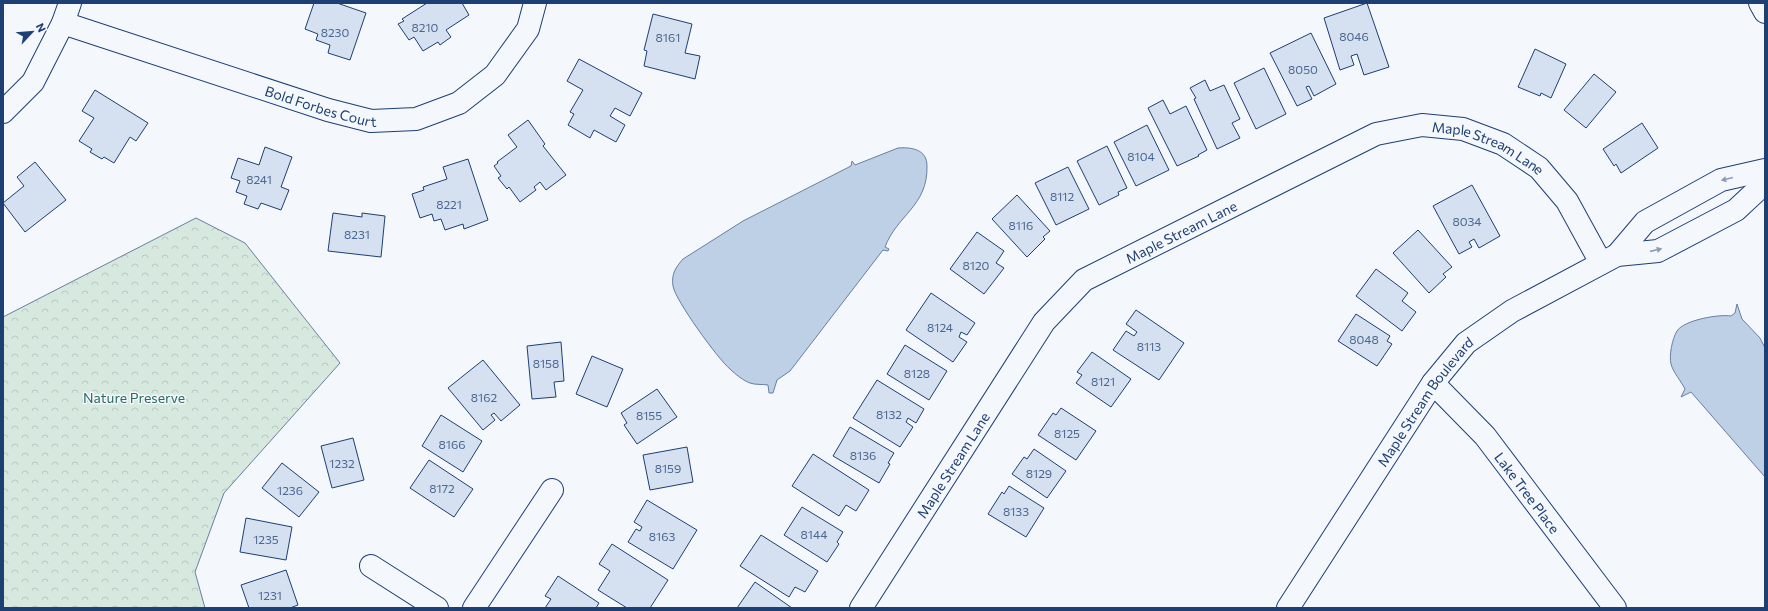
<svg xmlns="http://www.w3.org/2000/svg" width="1768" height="611" font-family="Commissioner,sans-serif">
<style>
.forest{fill:url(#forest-crowns);stroke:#687fa3}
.water{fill:#bed0e5;stroke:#687fa3}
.building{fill:#d5e0f0;stroke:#1d3f73}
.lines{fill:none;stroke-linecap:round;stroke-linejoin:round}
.minor-casing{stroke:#1d3f73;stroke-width:24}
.secondary-casing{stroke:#1d3f73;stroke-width:24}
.minor{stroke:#f4f7fb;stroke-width:22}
.secondary{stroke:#f4f7fb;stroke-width:22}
.oneway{fill:#889bb7}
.labels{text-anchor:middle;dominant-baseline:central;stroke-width:3;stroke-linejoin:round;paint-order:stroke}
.number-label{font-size:12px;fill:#4b6792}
.street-label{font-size:14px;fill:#1d3f73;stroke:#f4f7fb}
.park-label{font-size:14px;fill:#2c6c60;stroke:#f4f7fb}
</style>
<defs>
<pattern id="forest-crowns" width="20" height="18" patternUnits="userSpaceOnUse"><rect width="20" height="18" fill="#d7e8df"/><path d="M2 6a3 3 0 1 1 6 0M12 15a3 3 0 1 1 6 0" fill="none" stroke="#b8c8c3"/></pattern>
</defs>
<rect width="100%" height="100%" fill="#f4f7fb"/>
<path class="forest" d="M196,218l49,25 95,120 -116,130 -29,79 10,36h-202v-291z"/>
<g class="water">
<path d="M898,148c13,-1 29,1 29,18 1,40 -30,49 -42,81l4,2 -1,2 -5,-1 -93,121 -13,9 -4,13h-4l-1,-8c-5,-1 -13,0 -18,-2 -6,-2 -15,-9 -20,-14 -12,-10 -55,-69 -57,-83 -2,-12 3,-19 10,-27l60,-38 108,-55 1,-5 3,4z"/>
<path d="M1737,304l5,15 18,19 5,10v129l-74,-85 -10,5 4,-8c-4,-8 -12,-17 -14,-25 -2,-8 1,-25 6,-33 7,-11 42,-17 54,-15l4,-3z"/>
</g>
<g class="building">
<path d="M314,3h23l29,10 -16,47 -22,-7 2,-8 -14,-5 2,-6 -13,-5z"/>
<path d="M427,3h35l7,12 -23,15 5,7 -11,8 -2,-3 -15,9 -9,-14 -5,3 -11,-16 6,-3 -2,-2z"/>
<path d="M1367,3l22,64 -25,8 -7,-21 -6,2 3,9 -14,5 -16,-52z"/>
<path d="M653,14l39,10 -7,29 15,3 -5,23 -51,-13 3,-15 -3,-1z"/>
<path d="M1311,33l25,51 -22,12 -5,-10 -3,1 6,12 -15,7 -27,-53z"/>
<path d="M1535,49l31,15 -15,34 -10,-5 -1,3 -22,-9z"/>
<path d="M579,59l63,34 -12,23 -15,-8 -5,8 15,9 -9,17 -22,-12 -4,8 -22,-13 6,-11 -4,-2 13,-22 -16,-9z"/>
<path d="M1264,68l22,46 -30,15 -22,-46z"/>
<path d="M1594,74l22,18 -30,36 -22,-18z"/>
<path d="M1205,80l5,11 14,-6 16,34 -8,4 8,15 -23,11 -23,-50 2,-1 -6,-10z"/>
<path d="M95,90l53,33 -12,18 -6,-4 -16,26 -10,-6 -2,2 -12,-7 2,-3 -13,-8 15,-23 -12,-7z"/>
<path d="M1163,100l7,14 16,-8 21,44 -9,5 1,1 -22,10 -29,-58z"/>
<path d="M528,120l17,24 -2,2 23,29 -20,15 -6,-8 -6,5 2,3 -16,12 -11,-15 -2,2 -9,-11 3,-2 -7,-10 4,-3 -1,-1 20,-15 -9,-12z"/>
<path d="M1642,123l16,25 -37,25 -5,-9 -2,2 -11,-17z"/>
<path d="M1147,125l22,45 -33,16 -22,-44z"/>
<path d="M1107,146l20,42 -9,4 1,3 -20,10 -22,-44z"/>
<path d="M265,147l27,10 -11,30 8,3 -8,20 -20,-7 -3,6 -14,-5 3,-8 -11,-4 4,-11 -9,-3 7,-20 21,7z"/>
<path d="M468,159l20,61 -24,9 -1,-5 -18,6 -4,-11 -7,2 -2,-7 -12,4 -8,-24 12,-4 -1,-3 24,-8 -4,-12z"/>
<path d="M35,162l31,38 -41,32 -22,-29 21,-17 -7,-9z"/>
<path d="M1068,167l21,42 -33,16 -21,-42z"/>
<path d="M1472,185l28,51 -21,12 -5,-9 -5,3 3,5 -13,7 -26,-48z"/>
<path d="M1017,195l33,36 -7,6 2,2 -18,18 -35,-38z"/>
<path d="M333,213l29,4v-4l23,3 -4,41 -53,-6z"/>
<path d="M1418,230l34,37 -9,7 3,3 -17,16 -36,-40z"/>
<path d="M977,232l27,19 -8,12 8,5 -20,26 -34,-25z"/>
<path d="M1376,269l32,24 -6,8 14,11 -14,19 -46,-35z"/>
<path d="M931,293l44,30 -8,12 -6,-3 -2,5 8,5 -14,20 -47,-32z"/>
<path d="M1136,310l48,33 -25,37 -46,-30 13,-19 8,5 3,-4 -11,-8z"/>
<path d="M1356,314l34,22 -3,5 5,3 -15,22 -39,-25z"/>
<path d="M561,342l3,39 -10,1 2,15 -24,2 -5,-53z"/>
<path d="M905,345l42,26 -18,29 -42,-26z"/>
<path d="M1092,352l39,27 -20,28 -35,-24 6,-8 -5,-3z"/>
<path d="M592,356l31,13 -16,38 -31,-13z"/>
<path d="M483,360l37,45 -19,16 -7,-8 -3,2 4,5 -12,10 -35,-42z"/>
<path d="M877,380l47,29 -8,14 -8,-5 -2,4 7,5 -13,20 -47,-29z"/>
<path d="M657,389l20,28 -40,27 -13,-19 3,-2 -6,-10z"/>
<path d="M1061,408l35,23 -20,29 -38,-25 15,-22 3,2z"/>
<path d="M441,415l41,26 -19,31 -41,-26z"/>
<path d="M850,427l44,26 -6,10 2,1 -11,19 -46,-27z"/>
<path d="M353,438l11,42 -32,8 -11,-42z"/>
<path d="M687,447l6,35 -43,8 -7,-35z"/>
<path d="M1034,449l32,22 -19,27 -35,-24 12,-17 3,2z"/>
<path d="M813,454l56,36 -13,21 -10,-6 -7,11 -47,-30z"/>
<path d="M429,460l44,29 -19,28 -44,-29z"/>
<path d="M282,463l37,29 -20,25 -37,-29z"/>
<path d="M1009,486l35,22 -18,29 -38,-23 14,-22 2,2z"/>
<path d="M647,500l50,30 -24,39 -45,-27 8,-13 4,2 2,-4 -8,-5z"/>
<path d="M802,507l41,25 -6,10 2,2 -12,18 -43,-27z"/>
<path d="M246,518l46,9 -6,33 -46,-8z"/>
<path d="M761,535l57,36 -13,21 -10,-5 -6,10 -49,-31z"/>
<path d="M612,544l56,36 -18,28h-23l-29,-18 12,-19 -11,-7z"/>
<path d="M286,570l12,35 -8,3h-41l-8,-23z"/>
<path d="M558,576l41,27 -3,5h-51l6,-9 -6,-3z"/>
<path d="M755,582l37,26h-55z"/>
</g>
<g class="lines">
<defs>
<g id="minor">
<path id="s1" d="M63,23l265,87 43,11 45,-2 43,-16 36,-28 33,-46 7,-26"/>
<path d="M3,112l30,-30 30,-59 7,-20"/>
<path d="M1617,255l41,-4 78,-41 29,-27"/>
<path id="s2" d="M1433,383l52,53 130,172"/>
<path d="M371,566l66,42"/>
<path d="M474,608l78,-118"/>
<path id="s3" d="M861,608l183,-286 40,-42 292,-146 46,-9 41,4 40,15 36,24 28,33 34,62"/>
<path id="s4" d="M1288,608l145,-225 33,-40 46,-32 105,-56 28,-33 76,-42 44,-10"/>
</g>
<path id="secondary" d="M1760,3l5,9"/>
</defs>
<use href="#minor" class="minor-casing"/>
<use href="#secondary" class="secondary-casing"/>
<use href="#minor" class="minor"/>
<use href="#secondary" class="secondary"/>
</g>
<defs><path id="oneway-solid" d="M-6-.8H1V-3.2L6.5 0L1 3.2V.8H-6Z"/></defs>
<g class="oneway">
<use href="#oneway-solid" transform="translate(1727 179) rotate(166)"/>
<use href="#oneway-solid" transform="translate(1656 250) rotate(-13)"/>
</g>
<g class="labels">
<g class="number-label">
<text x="425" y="27">8210</text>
<text x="335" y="32">8230</text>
<text x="1354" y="36">8046</text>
<text x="668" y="37">8161</text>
<text x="1303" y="69">8050</text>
<text x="1141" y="156">8104</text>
<text x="259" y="179">8241</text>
<text x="1062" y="196">8112</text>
<text x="449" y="204">8221</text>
<text x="1467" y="221">8034</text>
<text x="1021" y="225">8116</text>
<text x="357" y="234">8231</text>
<text x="976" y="265">8120</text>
<text x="940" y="327">8124</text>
<text x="1364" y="339">8048</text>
<text x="1149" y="346">8113</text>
<text x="546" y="363">8158</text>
<text x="917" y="373">8128</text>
<text x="1103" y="381">8121</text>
<text x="484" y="397">8162</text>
<text x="889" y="414">8132</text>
<text x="649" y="415">8155</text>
<text x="1067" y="433">8125</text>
<text x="452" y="444">8166</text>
<text x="863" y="455">8136</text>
<text x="342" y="463">1232</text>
<text x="668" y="468">8159</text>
<text x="1039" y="473">8129</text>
<text x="442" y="488">8172</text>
<text x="290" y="490">1236</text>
<text x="1016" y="511">8133</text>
<text x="814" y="534">8144</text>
<text x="662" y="536">8163</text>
<text x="266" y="539">1235</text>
<text x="270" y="595">1231</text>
</g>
<g class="street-label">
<text stroke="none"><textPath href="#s1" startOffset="271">Bold Forbes Court</textPath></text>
<text stroke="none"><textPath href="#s3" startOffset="842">Maple Stream Lane</textPath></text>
<text stroke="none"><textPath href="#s3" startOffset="506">Maple Stream Lane</textPath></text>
<text stroke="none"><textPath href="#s4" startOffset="248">Maple Stream Boulevard</textPath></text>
<text stroke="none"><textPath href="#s3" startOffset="170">Maple Stream Lane</textPath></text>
<text stroke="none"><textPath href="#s2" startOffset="145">Lake Tree Place</textPath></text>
</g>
<g class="park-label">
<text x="134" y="397">Nature Preserve</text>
</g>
</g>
<rect width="1768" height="611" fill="none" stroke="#1d3f73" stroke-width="8"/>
<g transform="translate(32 32) rotate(64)" stroke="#f4f7fb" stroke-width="3" paint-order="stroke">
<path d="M0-3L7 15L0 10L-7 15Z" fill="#1d3f73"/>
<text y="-6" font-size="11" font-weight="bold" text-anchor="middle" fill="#1d3f73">N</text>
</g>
</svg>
